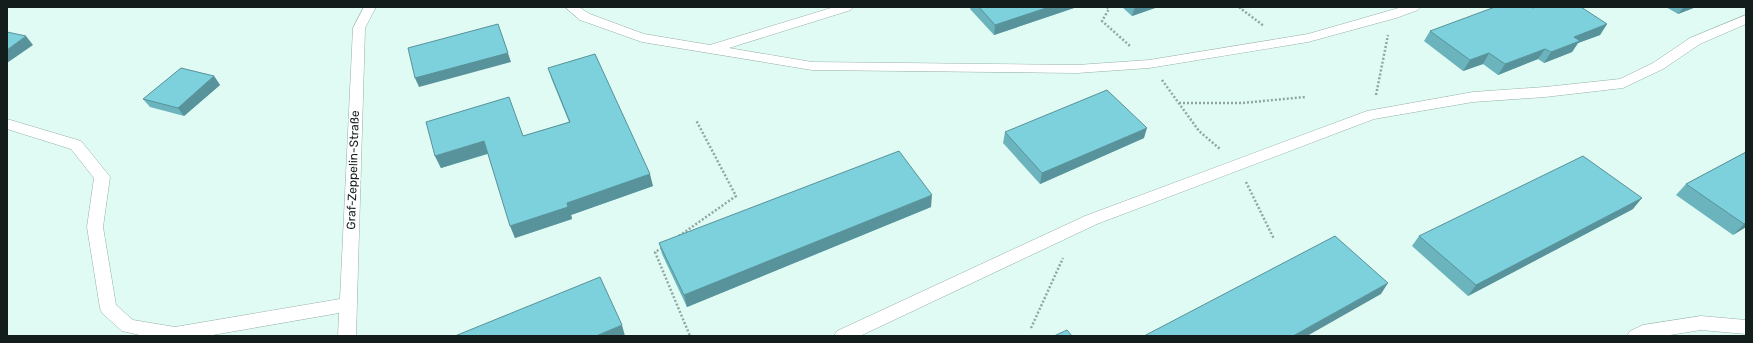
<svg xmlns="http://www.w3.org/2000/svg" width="1753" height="343" font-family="Rubik,sans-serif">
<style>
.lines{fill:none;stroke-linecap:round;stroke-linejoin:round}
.lane-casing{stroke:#96afa9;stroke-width:1}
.path{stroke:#91a6a1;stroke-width:2.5;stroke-dasharray:2 2;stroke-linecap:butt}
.lane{fill:#fff;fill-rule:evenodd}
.wall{fill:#6cb4bd}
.shaded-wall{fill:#58929a}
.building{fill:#7dd1dc;stroke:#58929a}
.labels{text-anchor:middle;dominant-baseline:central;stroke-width:3;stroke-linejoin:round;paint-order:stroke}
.street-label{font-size:12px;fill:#131d1b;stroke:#fff}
</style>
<rect width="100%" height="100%" fill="#e0fbf4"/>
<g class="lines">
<defs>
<g id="lane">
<path d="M364,7h12l-11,21 -9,308h-18l1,-23 -132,23h-63l-22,-5 -20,-18 -2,-5 -13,-81 7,-49 -23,-29 -64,-20v-10l74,22 26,32 3,4 -7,50 13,78 17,15 42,7 165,-28 13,-271z"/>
<path d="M565,7h14l11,7 54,20 66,11 124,-38h19l-2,3 -122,38 83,14 265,3 72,-5 159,-26 94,-27h18l-2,3 -22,8 -88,24 -159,26 -72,5 -265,-3 -170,-28 -62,-22z"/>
<path d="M1746,15v9l-46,20 -37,25 -40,19 -78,9 -72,5 -99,17 -277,105 -237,112h-26l3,-5 248,-115 282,-105 106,-19 72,-5 75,-8 33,-16 37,-25z"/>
<path d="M1701,316l45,4v14l-45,-4 -37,6h-37l3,-5 13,-6z"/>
</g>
</defs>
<use href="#lane" class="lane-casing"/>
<g class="path">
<path d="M1107,7l2,2 -7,12 28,25"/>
<path d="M1241,7l-1,1 24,18"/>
<path d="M1162,80l37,51 21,18"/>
<path d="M1376,95l12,-60"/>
<path d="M1179,103h63l63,-6"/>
<path d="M1246,182l28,57"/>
<path d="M679,236l57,-40 -40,-76"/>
<path d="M662,248l-7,4 35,84"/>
<path d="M1031,328l32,-70"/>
</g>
<use href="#lane" class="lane"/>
</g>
<g class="wall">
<path d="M971,7h106l-83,28 -24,-26z"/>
<path d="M1122,7h36l-26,9z"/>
<path d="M1666,7h30l-18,7z"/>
<path d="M1533,8l74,16 -7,11 -22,8 -6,9 -28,11 -6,-4 -40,16 -15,-11 -20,7 -39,-30 6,-10z"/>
<path d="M548,68l105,118 -82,29 1,4 -57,19 -27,-84 -47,14 -6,-12 88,-20 46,-14 -17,-42z"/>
<path d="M214,76l6,9 -36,31 -34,-9 -7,-8z"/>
<path d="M1005,132l139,6 -104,46 -37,-41z"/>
<path d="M1746,152v75l-13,8 -57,-40 10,-11z"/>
<path d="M931,207l-244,100 -25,-53 -3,-11z"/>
<path d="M1633,209l-165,87 -56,-50 7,-10z"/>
</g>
<g class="shaded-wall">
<path d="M1049,7h28l-83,28 1,-10z"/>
<path d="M1135,7h23l-26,9z"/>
<path d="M1684,7h12l-18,7z"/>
<path d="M498,24l13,38 -92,25 -4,-9z"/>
<path d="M1607,24l-7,11 -22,8 -6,9 -28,11 7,-11 23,-15z"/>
<path d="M26,36l7,9 -26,18v-13z"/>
<path d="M1545,49l-7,10 -40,16 7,-11z"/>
<path d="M1489,53l-6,11 -20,7 7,-11z"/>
<path d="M214,76l6,9 -36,31 -6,-8z"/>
<path d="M1147,128l-3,10 -104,46 2,-11z"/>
<path d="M484,141l5,12 -48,15 -6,-12z"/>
<path d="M650,174l3,12 -82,29 1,4 -57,19 -5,-12 57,-23z"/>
<path d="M932,195l-1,12 -244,100 -3,-12z"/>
<path d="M1642,198l-9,11 -165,87 8,-11z"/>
<path d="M1746,223v4l-13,8 11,-11z"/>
<path d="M1388,283l-7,11 -74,42h-14z"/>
<path d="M622,325l3,11h-29z"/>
</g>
<g class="building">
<path d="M979,7h70l-54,18z"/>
<path d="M1495,7h36l2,1 3,-1h45l26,17 -33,13 6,4 -29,11 -6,-3 -40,15 -16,-11 -19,7 -40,-29z"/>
<path d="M498,24l10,29 -93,25 -7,-30z"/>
<path d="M7,32l19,4 -19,14z"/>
<path d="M595,54l55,120 -83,29 1,4 -58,19 -26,-85 -49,15 -9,-34 83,-25 14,39 47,-14 -22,-54z"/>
<path d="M181,68l33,8 -36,32 -35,-9z"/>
<path d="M1107,90l40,38 -105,45 -37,-41z"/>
<path d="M899,151l33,44 -248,100 -25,-52z"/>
<path d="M1746,152v71l-2,1 -58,-40z"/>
<path d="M1583,156l59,42 -166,87 -57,-49z"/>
<path d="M1335,236l53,47 -95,53h-149z"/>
<path d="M600,277l22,48 -26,11h-141z"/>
<path d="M1067,330l5,6h-18z"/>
</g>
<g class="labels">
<g class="street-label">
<text transform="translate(353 170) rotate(-88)">Graf-Zeppelin-Straße</text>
</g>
</g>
<rect width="1753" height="343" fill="none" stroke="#131d1b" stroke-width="16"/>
</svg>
